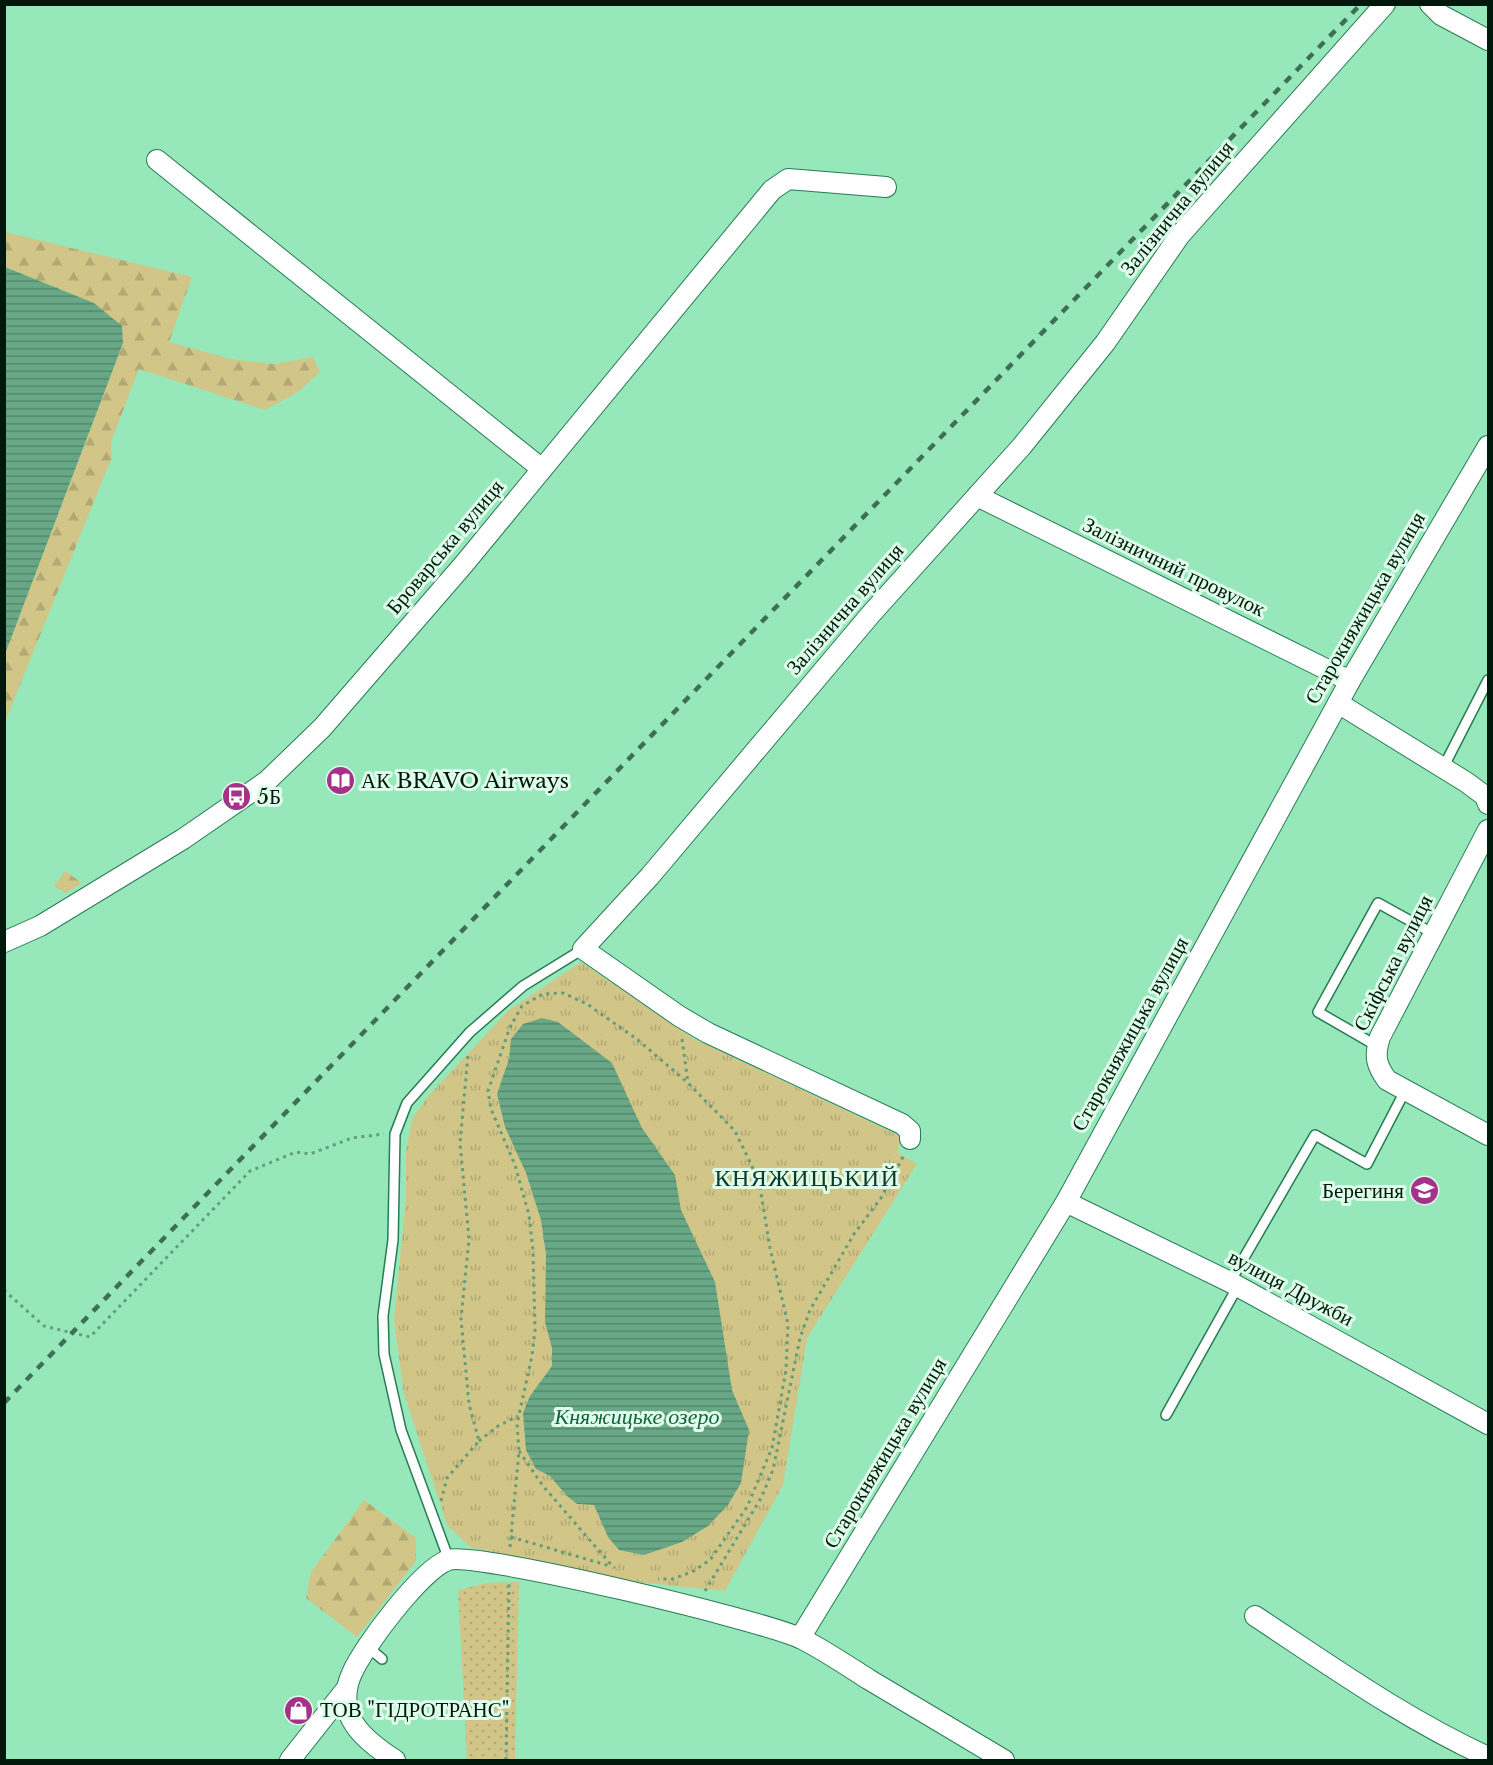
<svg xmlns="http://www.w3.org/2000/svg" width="1493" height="1765" font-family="'Libre Baskerville',serif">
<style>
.grass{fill:url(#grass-dots)}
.forest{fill:url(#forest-firs)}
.park{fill:url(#park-tufts)}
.water{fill:url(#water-rules)}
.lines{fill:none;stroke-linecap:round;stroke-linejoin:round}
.lane-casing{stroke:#277c54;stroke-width:12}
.street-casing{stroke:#277c54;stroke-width:22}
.path{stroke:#609e7c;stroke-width:3;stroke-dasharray:3 4.5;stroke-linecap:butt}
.lane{stroke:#fff;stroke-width:9}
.street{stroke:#fff;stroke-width:20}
.rail{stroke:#3f6f55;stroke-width:4.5;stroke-dasharray:8 8;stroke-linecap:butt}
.labels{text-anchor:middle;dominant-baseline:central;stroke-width:6;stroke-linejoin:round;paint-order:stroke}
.street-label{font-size:21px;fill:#00180b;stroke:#defdea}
.poi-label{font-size:21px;fill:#00180b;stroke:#defdea;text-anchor:start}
.water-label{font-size:22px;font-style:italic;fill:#166240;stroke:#defdea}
.quarter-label{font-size:24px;letter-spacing:1.5px;fill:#0d3a26;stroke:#defdea}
</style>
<defs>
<pattern id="grass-dots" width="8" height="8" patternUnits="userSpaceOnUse" patternTransform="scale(1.5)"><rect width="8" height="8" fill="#d1c688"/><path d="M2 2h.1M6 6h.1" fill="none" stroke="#b2a974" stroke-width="1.8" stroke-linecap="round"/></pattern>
<pattern id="forest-firs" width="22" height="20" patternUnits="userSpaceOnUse" patternTransform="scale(1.5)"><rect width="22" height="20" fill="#d1c688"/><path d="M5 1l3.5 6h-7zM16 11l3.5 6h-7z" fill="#b2a974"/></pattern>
<pattern id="park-tufts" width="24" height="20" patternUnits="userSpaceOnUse" patternTransform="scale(1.5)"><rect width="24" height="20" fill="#d1c688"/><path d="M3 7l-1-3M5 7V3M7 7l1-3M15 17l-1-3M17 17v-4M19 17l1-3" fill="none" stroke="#b2a974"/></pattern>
<pattern id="water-rules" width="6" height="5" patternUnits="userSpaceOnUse" patternTransform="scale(1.5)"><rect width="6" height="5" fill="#69a886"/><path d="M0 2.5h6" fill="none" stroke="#54886c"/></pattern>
</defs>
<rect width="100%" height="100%" fill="#96e8bb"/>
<path class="grass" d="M519,1582l-4,178h-48l-9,-170 29,-7z"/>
<g class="forest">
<path d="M5,232l187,45 -23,65 62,17 43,5 39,-7 7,15 -22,20 -33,18 -126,-41 -28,73 1,15 -107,265v-68l118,-311 -29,-40 -89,-36z"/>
<path d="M65,871l17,12 -16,10 -12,-7z"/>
<path d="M364,1500l52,38v23l-59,76 -51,-39 5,-26z"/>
</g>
<path class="park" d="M581,962l113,77 206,97 -2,17 19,11 -110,174 -24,147 -58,106 -108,-11 -147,-33 -23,-22 -43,-131 -10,-73 12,-125v-45l6,-32 17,-24 80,-85z"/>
<g class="water">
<path d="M5,267l89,36 28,23 1,17 -118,311z"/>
<path d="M542,1018l16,4 54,41 30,65 33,47 6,35 34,72 17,108 17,40 -8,53 -13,22 -20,21 -26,16 -38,13 -25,-5 -11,-13 -14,-32 -17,-1 -11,-9 -16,-19 -14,-7 -10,-19 -3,-37 7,-17 22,-30v-18l-7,-26 1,-68 -5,-34 -15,-47 -21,-46 -8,-33 12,-35 2,-20 12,-15z"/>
</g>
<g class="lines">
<defs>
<g id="lane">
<path d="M1443,768l45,-88"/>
<path d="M1377,1046l-59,-34 60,-109 56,31"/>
<path d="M1230,1282l85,-147 52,29 38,-73"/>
<path d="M1166,1415l72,-129"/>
<path d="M449,1560l-48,-130 -17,-76 -1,-38 10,-76 2,-106 12,-31 63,-71 53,-46 60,-37"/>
<path d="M368,1647l14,12"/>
</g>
<g id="street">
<path d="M1430,4l11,11 47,25"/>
<path d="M157,160l385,309"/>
<path d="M977,496l373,185"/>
<path d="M1338,703l128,79 19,14 3,8"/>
<path d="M1488,830l-108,207c-6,19 -4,28 7,43l101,55"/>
<path d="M4,942l36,-16 143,-87 84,-58 55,-53 142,-164 308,-374 16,-11 98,8"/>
<path d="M910,1139v-8l-8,-7 -194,-91 -29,-17 -96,-67 67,-73 221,-262 151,-168 83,-103 75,-108 205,-231"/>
<path d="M1066,1202l164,80 258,142"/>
<path d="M1255,1616c76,50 150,103 233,141"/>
<path d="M800,1638l266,-436 284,-521 138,-235"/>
<path d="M290,1760l57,-72"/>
<path d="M395,1760c-31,-20 -62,-45 -43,-87 12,-27 69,-103 96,-113 27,-9 318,61 354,79 22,11 44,26 66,40 45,27 91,54 136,81"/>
</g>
</defs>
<use href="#lane" class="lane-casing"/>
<use href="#street" class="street-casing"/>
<g class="path">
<path d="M682,1039l6,44"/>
<path d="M4,1290l40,36 46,11 160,-166 46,-19 14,2 42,-16 32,-4"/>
<path d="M479,1441l19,-15 20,-10"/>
<path d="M519,1451l24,35 71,82"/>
<path d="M441,1501l6,-23 32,-37 -10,-37 -8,-85 8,-80 -9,-96 8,-88"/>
<path d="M511,1537l99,29"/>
<path d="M510,1547l9,-96 -2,-27 15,-68 3,-26 -2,-79 -4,-36 -14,-50 -24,-56 -3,-18 22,-64 12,-21 21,-12 20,-1 24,11 51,36 50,43 47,48 24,50 11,67 18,76 -2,46 -14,78 -25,59 -37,53 -18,12 -20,7h-14"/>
<path d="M705,1591l56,-93 12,-28 27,-132 10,-28 44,-76 27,-36 23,-43"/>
<path d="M506,1760l3,-176"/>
</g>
<use href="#lane" class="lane"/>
<use href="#street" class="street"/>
<path class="rail" d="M4,1403l1357,-1399"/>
</g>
<defs>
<symbol id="library-disc" viewBox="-11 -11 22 22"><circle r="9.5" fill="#a6318a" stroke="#defdea"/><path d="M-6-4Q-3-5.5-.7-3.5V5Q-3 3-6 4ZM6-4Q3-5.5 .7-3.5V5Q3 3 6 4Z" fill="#fff"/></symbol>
<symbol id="bus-disc" viewBox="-11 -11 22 22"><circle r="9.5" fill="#a6318a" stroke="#defdea"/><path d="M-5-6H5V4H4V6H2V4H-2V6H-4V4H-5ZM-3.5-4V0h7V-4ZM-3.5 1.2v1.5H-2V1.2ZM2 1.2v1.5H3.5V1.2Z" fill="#fff"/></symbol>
<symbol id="school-disc" viewBox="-11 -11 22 22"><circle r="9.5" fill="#a6318a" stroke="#defdea"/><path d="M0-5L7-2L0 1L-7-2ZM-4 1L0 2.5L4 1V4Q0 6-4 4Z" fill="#fff"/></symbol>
<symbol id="shop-disc" viewBox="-11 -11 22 22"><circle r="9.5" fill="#a6318a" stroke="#defdea"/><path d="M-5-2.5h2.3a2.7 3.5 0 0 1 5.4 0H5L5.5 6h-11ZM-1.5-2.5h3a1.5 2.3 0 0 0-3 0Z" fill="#fff"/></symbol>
</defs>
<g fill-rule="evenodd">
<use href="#library-disc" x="324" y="764" width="33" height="33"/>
<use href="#bus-disc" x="220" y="780" width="33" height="33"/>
<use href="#school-disc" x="1408" y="1174" width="33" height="33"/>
<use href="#shop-disc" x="282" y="1694" width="33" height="33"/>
</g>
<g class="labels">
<g class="street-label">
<text transform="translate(1177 208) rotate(-51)">Залізнична вулиця</text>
<text transform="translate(445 547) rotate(-50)">Броварська вулиця</text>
<text transform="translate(1174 567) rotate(26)">Залізничний провулок</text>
<text transform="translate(1365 608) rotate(-60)">Старокняжицька вулиця</text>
<text transform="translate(845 609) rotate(-49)">Залізнична вулиця</text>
<text transform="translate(1393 963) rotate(-63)">Скіфська вулиця</text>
<text transform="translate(1130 1034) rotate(-61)">Старокняжицька вулиця</text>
<text transform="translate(1291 1288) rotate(28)">вулиця Дружби</text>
<text transform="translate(885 1453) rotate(-59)">Старокняжицька вулиця</text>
</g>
<g class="poi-label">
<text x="361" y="781">АК BRAVO Airways</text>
<text x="257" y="797">5Б</text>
<text x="1404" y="1191" text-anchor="end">Берегиня</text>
<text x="320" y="1710">ТОВ "ГІДРОТРАНС"</text>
</g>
<g class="water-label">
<text x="637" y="1416">Княжицьке озеро</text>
</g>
<g class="quarter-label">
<text x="807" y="1177">КНЯЖИЦЬКИЙ</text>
</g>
</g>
<rect width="1493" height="1765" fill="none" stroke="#00180b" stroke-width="12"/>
</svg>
